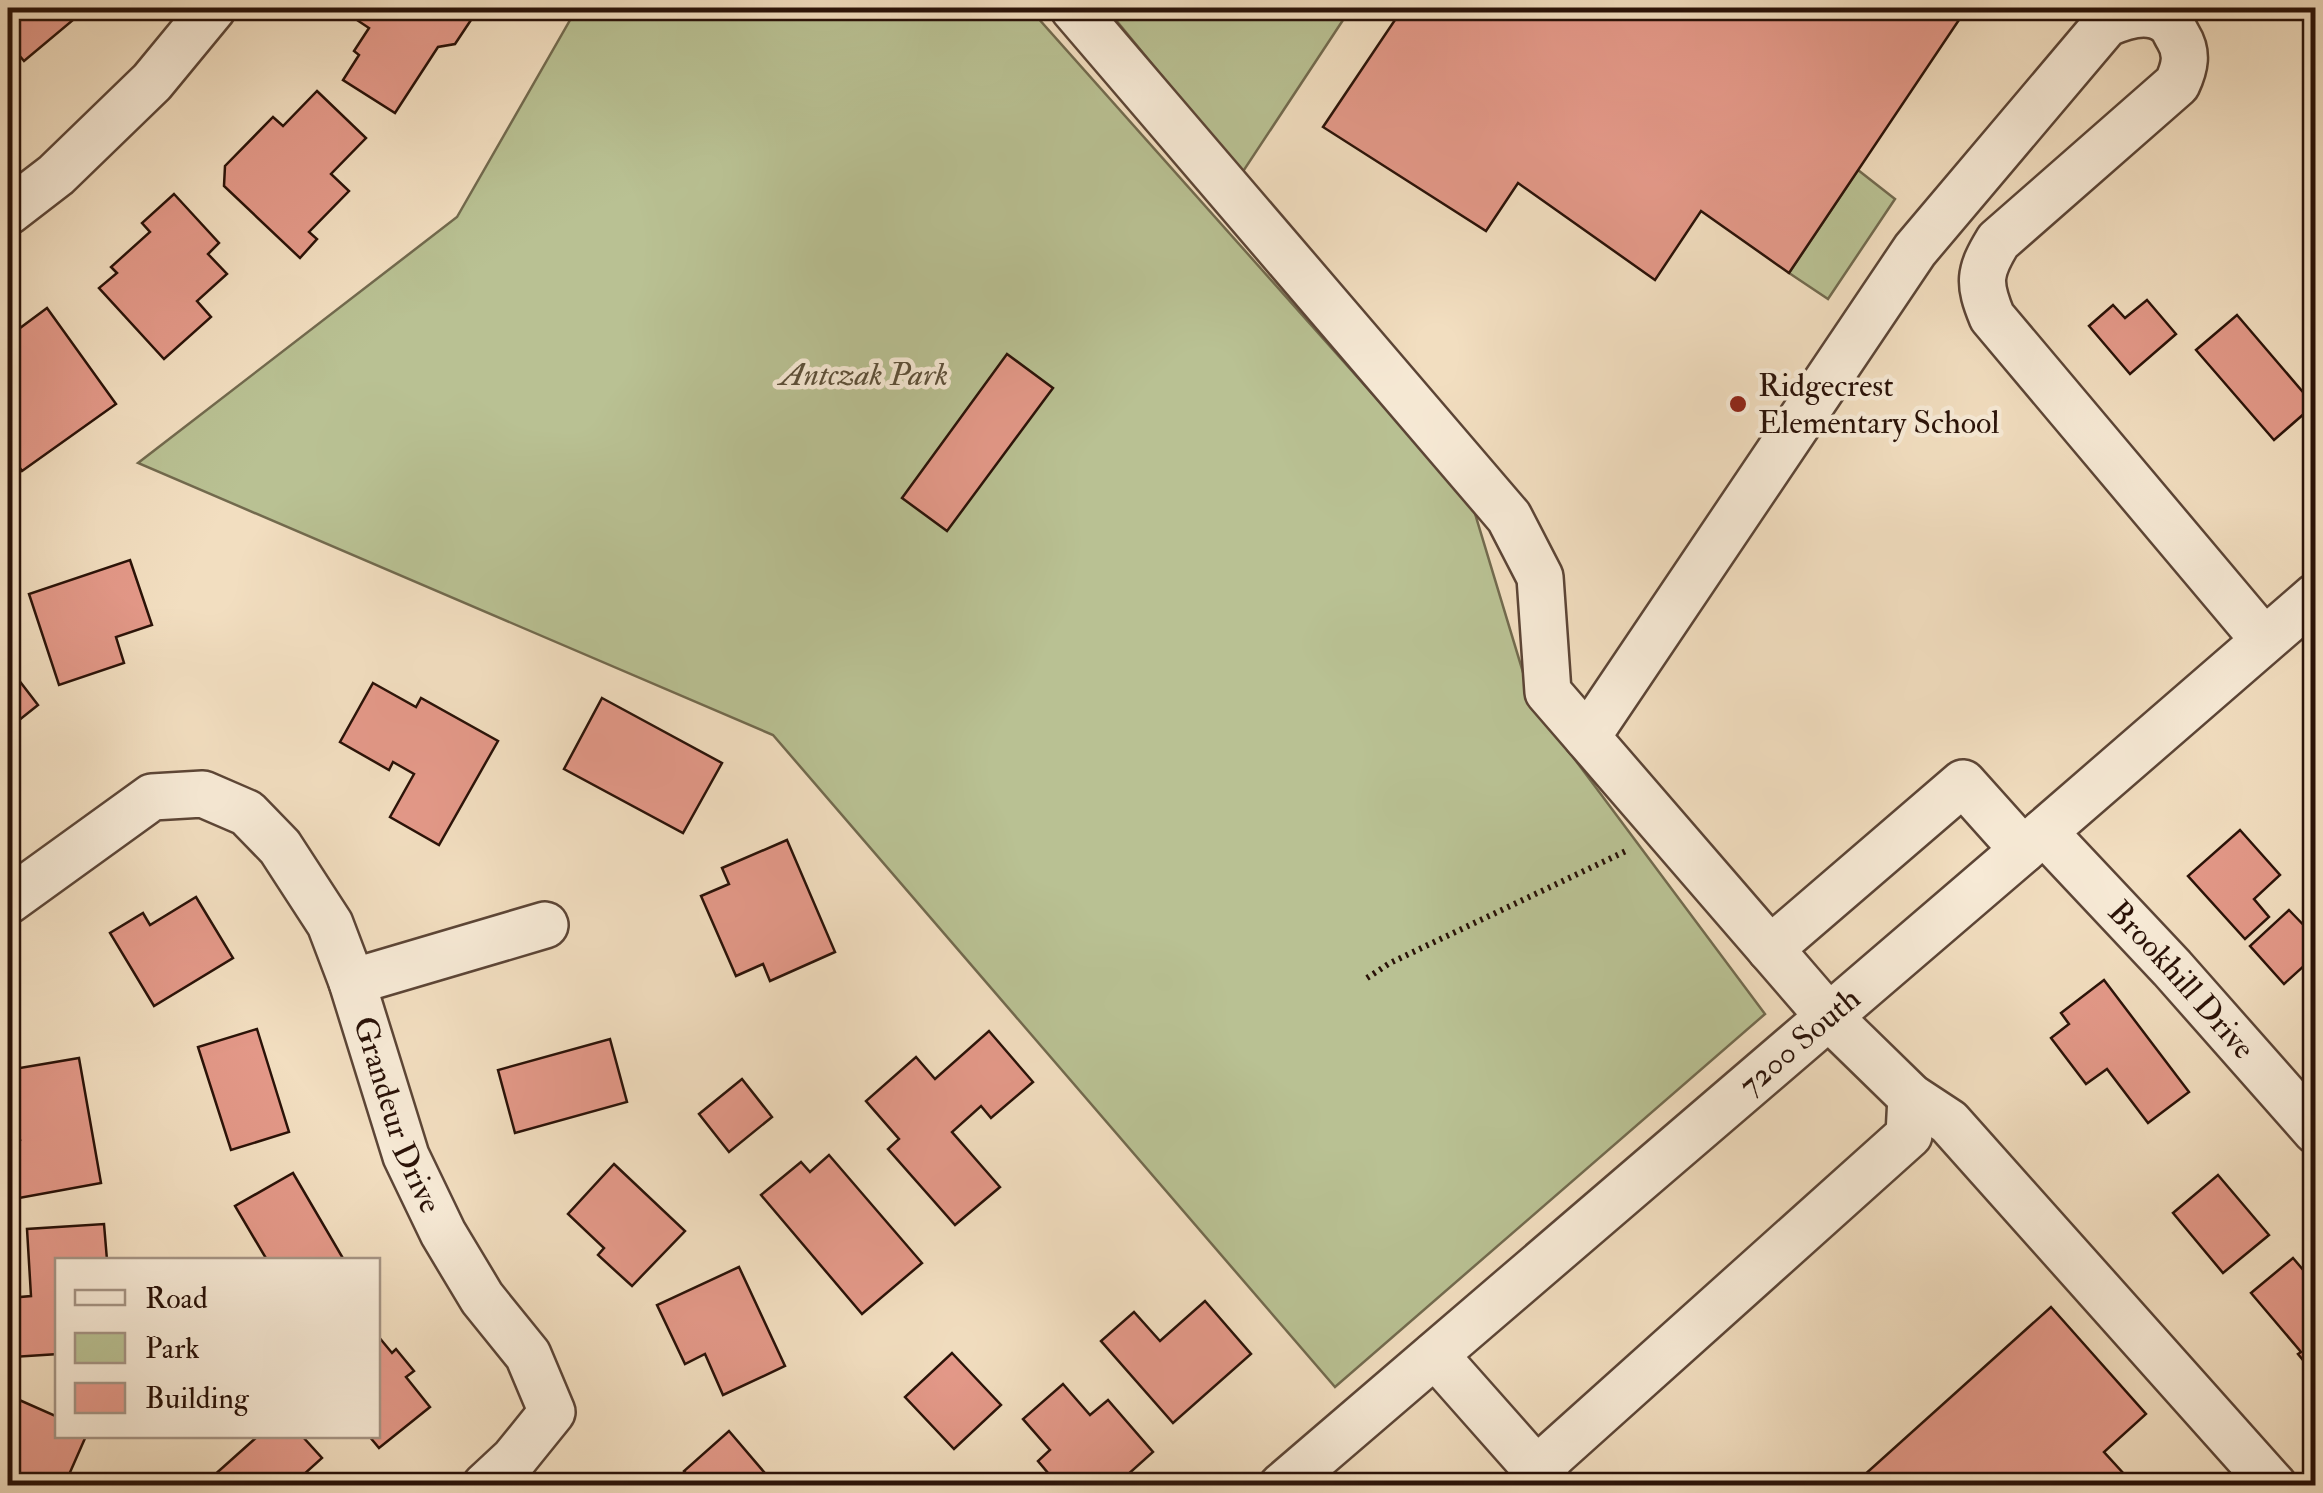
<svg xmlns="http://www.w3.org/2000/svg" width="2323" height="1493" font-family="'IM FELL Double Pica',serif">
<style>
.green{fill:#b9c193;stroke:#726a4e;stroke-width:2.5}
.building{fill:#e49989;stroke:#2a1208;stroke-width:2.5}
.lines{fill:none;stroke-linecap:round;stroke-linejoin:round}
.minor-casing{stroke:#5c4536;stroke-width:50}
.path{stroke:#2a1208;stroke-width:6;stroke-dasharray:2.5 5;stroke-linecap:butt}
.minor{stroke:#f7ead6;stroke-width:45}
.poi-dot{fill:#8f2418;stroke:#f7ead6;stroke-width:4}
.labels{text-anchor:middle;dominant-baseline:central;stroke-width:9;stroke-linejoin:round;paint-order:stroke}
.park-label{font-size:32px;font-style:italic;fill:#5c4f39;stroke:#f7ead6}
.poi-label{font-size:32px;fill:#2a1208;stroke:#f7ead6;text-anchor:start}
.street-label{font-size:32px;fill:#2a1208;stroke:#f7ead6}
</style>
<rect width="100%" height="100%" fill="#f2dec0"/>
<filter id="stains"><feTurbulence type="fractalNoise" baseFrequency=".002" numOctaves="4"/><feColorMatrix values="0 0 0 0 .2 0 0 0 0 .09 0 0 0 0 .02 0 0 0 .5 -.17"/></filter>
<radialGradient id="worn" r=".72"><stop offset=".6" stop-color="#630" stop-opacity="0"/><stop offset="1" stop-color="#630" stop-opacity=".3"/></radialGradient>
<g class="green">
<path d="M577,8h452l444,499 59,195 233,312 -430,373 -562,-652 -635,-272 319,-246z"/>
<path d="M1106,8h245l-109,165z"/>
<path d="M1858,170l37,29 -67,100 -39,-26z"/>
</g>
<g class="building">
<path d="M8,8h64l7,7 -55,46 -16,-19z"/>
<path d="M339,8h140l-24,36 -17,3 -43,66 -52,-33 16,-25 -5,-4 15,-23z"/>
<path d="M1403,8h564l-178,265 -88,-62 -46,69 -137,-97 -32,48 -163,-104z"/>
<path d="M317,91l49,47 -35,36 18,17 -40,41 8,7 -17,19 -76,-72 1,-20 48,-49 10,9z"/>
<path d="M174,194l45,49 -11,11 19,20 -30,27 14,16 -47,42 -65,-71 18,-15 -6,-6 39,-35 -8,-9z"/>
<path d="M2147,300l29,34 -46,40 -41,-48 24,-21 12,13z"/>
<path d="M47,308l69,96 -94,67 -14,-20v-88l4,-3 -4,-6v-17z"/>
<path d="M2237,315l77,90 -40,35 -78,-90z"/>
<path d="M1007,354l46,34 -106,143 -45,-33z"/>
<path d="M130,560l22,65 -36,12 8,26 -65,22 -30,-91z"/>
<path d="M8,666l30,39 -30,24z"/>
<path d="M373,683l43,24 5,-9 77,43 -59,104 -49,-28 24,-43 -21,-12 -4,8 -49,-28z"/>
<path d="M602,698l120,65 -39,70 -119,-64z"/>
<path d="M2240,830l40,45 -26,24 15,18 -24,22 -57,-63z"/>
<path d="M787,840l48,112 -65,29 -7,-17 -27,12 -35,-80 28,-12 -7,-16z"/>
<path d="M196,897l37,61 -79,48 -44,-73 33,-20 7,12z"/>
<path d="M2289,910l27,28v17l-32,29 -34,-38z"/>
<path d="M2104,980l85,112 -41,31 -41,-54 -21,15 -35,-46 18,-14 -8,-11z"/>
<path d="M257,1029l32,103 -58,18 -33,-103z"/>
<path d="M989,1031l44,51 -42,36 -10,-12 -29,26 48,55 -45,38 -67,-76 11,-10 -33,-38 50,-44 19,22z"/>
<path d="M610,1039l17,63 -112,31 -17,-63z"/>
<path d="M79,1058l22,125 -93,17v-58l12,-2 -12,-70z"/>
<path d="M742,1079l30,38 -43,35 -30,-38z"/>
<path d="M829,1155l93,108 -60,51 -101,-119 40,-33 9,10z"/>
<path d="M614,1164l71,67 -53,55 -34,-31 6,-7 -36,-34z"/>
<path d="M293,1173l51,87h-77l-32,-54z"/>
<path d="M2218,1175l51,60 -46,38 -50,-60z"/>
<path d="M104,1224l3,36h-49v94l-45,3 -4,-59 22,-2 -4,-67z"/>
<path d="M2293,1258l23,27v91l-18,-22 3,-2 -50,-59z"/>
<path d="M739,1267l46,99 -62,29 -18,-41 -20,10 -28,-59z"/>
<path d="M1205,1301l46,53 -78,69 -72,-82 33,-29 26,29z"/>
<path d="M2051,1307l95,107 -42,38 31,34h-283z"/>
<path d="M378,1336l14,17 4,-4 18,22 -8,6 24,30 -51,41 -10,-12h9z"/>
<path d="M952,1353l49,52 -47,44 -49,-52z"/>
<path d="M1063,1384l27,31 18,-15 45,52 -38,34h-56l-21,-25 12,-11 -27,-31z"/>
<path d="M8,1395l50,22v19h28l-22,50h-56z"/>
<path d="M729,1431l47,55h-79l-13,-15z"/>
<path d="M258,1436h44l20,22 -31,28h-89z"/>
</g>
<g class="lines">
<defs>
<g id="minor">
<path d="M1073,8l436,509 31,60 8,115 281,325 82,80 38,25 325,364"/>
<path d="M8,212l48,-37 96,-93 61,-74"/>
<path d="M1587,737l328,-487 191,-226c18,-8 45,-17 63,-1 4,3 6,9 9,14 10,16 7,30 -1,47l-179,157c-19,31 -20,42 -6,76l272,323"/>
<path id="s1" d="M2044,832l128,136 144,163"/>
<path id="s2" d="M8,901l144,-104 51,-3 44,19 33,34 50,77 22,58 54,174 37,77 39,65 46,57 24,57 -38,47 -29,27"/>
<path d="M1770,949l193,-166 60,67"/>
<path d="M352,982l193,-57"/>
<path d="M1435,1355l116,131"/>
<path d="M1537,1469l372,-334 2,-38"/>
<path id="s3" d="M1282,1486l741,-636 293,-254"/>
</g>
</defs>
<use href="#minor" class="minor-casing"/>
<path class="path" d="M1367,978l23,-15 236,-112"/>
<use href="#minor" class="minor"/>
</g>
<circle class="poi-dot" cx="1738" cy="404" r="10"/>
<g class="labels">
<g class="park-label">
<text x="864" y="375">Antczak Park</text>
</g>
<g class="poi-label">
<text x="1758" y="386">Ridgecrest<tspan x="1758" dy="37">Elementary School</tspan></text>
</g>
<g class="street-label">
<text stroke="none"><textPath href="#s1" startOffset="202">Brookhill Drive</textPath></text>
<text stroke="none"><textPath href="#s3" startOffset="682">7200 South</textPath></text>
<text stroke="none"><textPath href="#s2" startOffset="618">Grandeur Drive</textPath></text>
</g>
</g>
<rect width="2323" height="1493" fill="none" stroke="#f2dec0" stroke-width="40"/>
<rect x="10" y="10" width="2303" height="1473" fill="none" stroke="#2a1208" stroke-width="5"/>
<rect x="20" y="20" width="2283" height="1453" fill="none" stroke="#2a1208" stroke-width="2.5"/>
<rect x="55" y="1258" width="325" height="180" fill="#f7ead6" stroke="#a59484" stroke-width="2.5"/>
<rect x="75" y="1290" width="50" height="15" fill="#f7ead6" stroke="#a59484" stroke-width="2.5"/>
<text x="145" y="1308" font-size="30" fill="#2a1208">Road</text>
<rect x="75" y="1333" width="50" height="30" fill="#b9c193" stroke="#a59484" stroke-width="2.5"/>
<text x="145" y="1358" font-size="30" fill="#2a1208">Park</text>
<rect x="75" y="1383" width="50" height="30" fill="#e49989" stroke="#a59484" stroke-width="2.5"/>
<text x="145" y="1408" font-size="30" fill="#2a1208">Building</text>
<rect width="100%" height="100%" filter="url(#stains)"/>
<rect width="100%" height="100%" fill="url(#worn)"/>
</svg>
